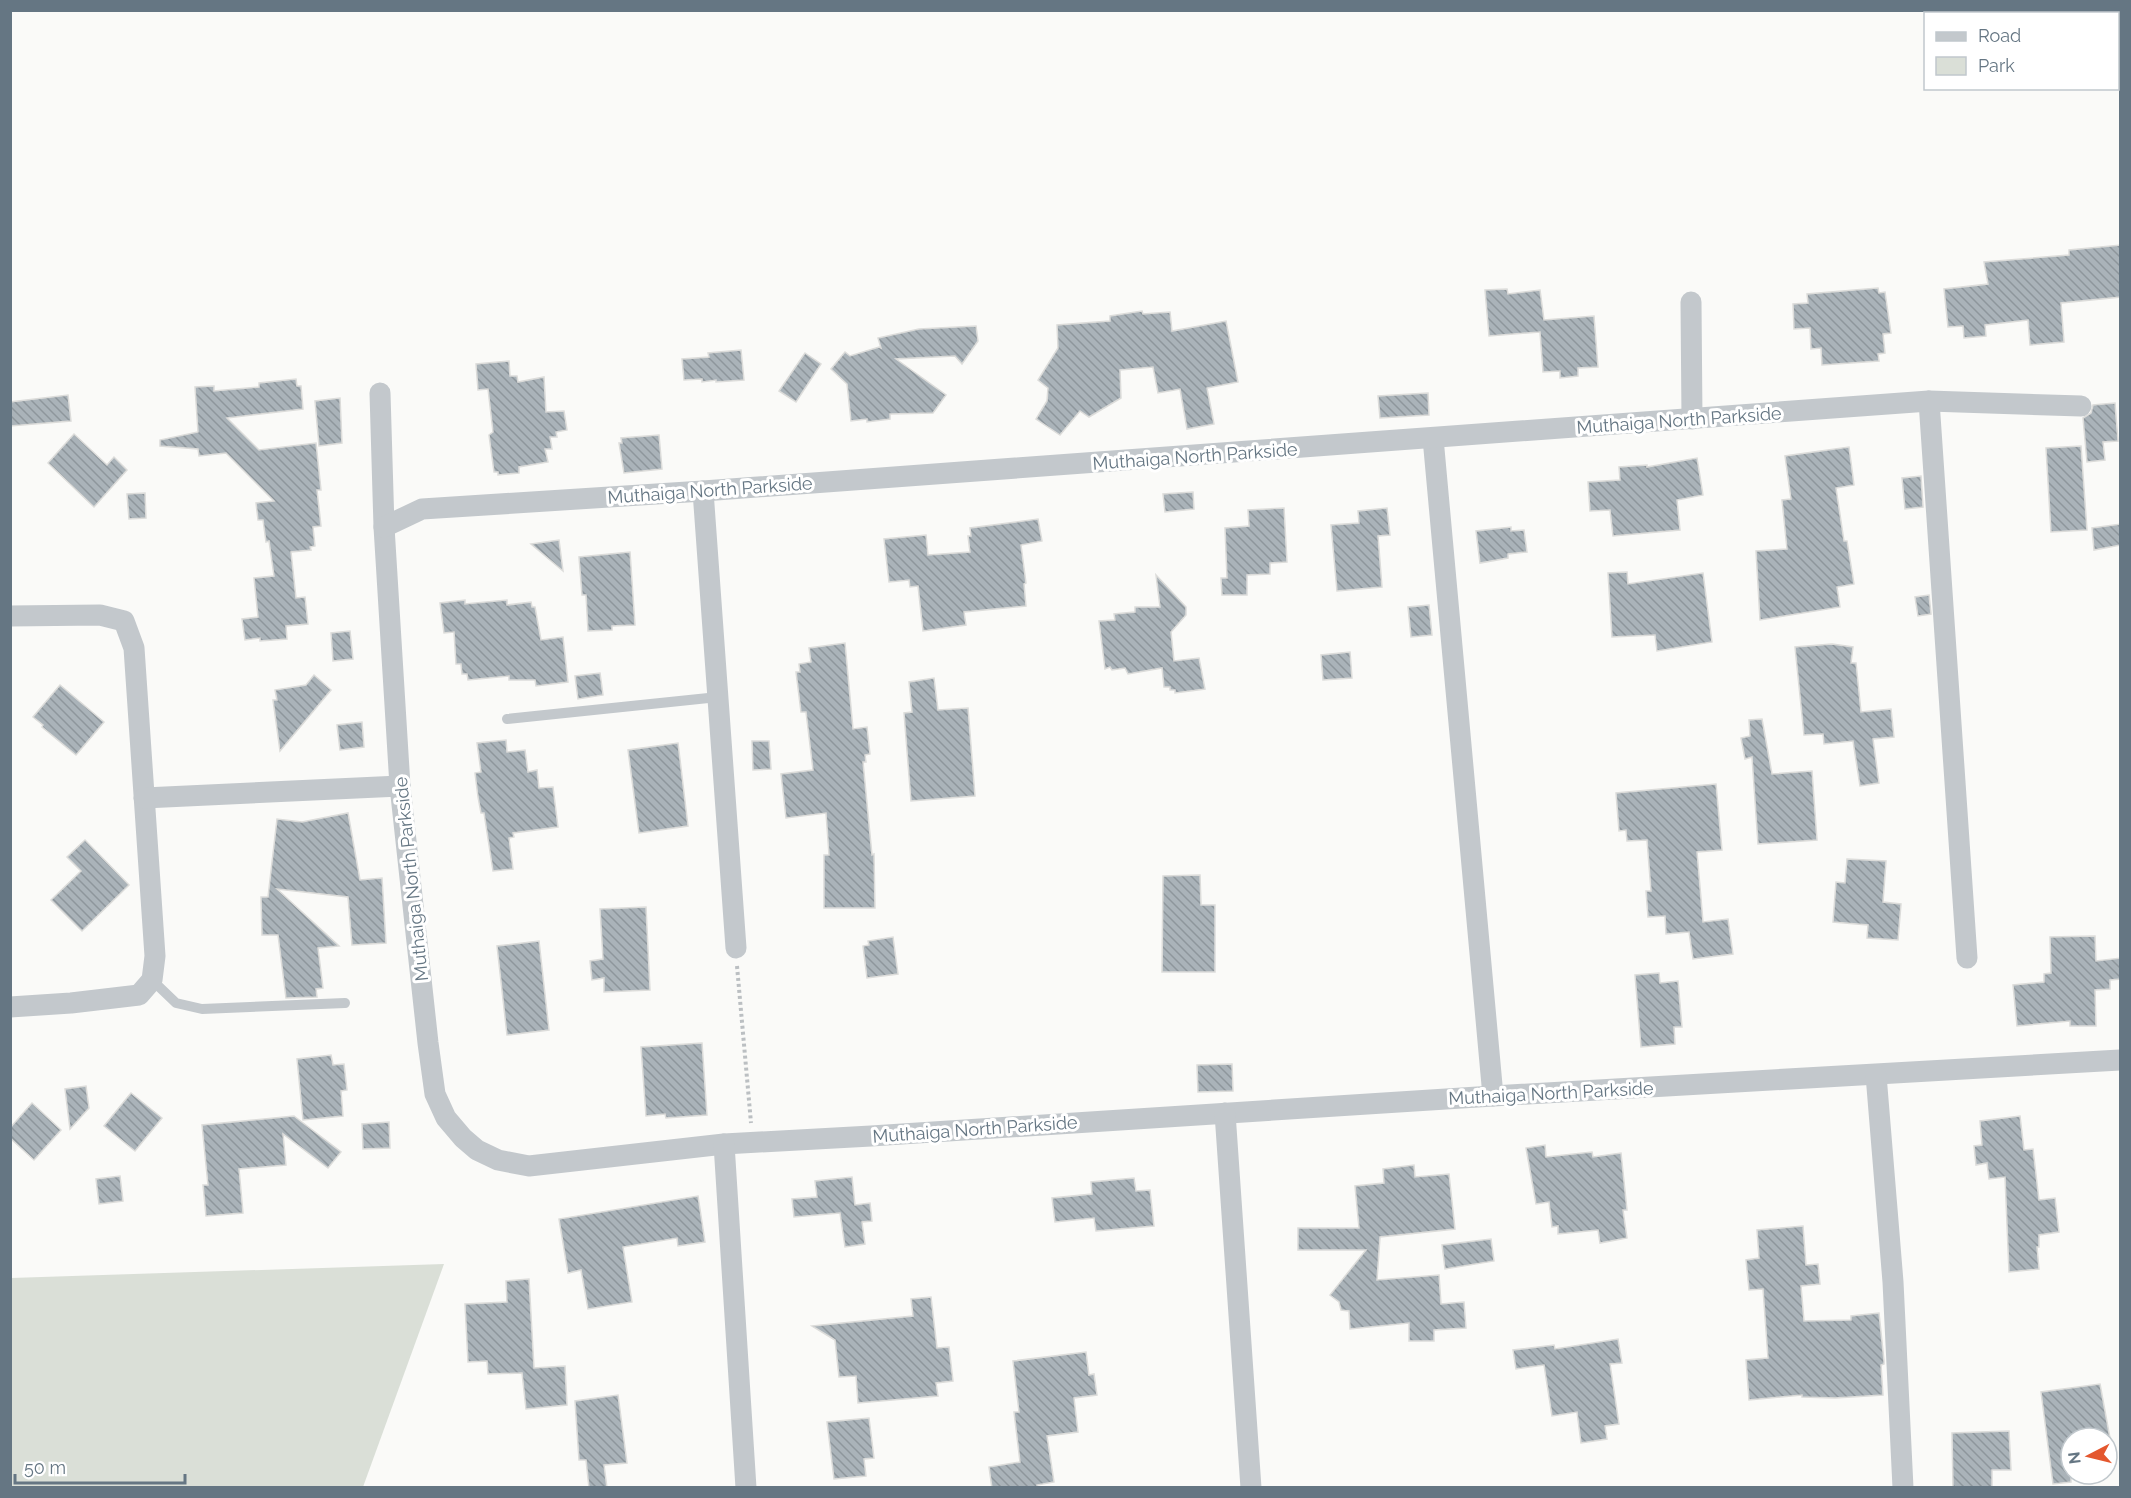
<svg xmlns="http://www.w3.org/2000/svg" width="2131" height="1498" font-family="Raleway,sans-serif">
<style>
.green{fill:#dadfd7}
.building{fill:url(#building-back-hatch);stroke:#dcdcda;stroke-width:1.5}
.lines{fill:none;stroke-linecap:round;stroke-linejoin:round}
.path{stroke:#bbbfc2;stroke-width:4;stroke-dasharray:3 3;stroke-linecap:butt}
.service{stroke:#c3c8cc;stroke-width:10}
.minor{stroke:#c3c8cc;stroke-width:21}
.labels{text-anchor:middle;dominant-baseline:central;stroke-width:6;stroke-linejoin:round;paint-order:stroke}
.street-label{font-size:18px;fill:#657683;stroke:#fff}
</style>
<defs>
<pattern id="building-back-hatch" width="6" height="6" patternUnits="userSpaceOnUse" patternTransform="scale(1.5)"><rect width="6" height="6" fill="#aab3b9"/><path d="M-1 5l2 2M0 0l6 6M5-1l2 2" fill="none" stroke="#8e969c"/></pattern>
</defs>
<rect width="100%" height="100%" fill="#fafaf8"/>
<path class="green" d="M444,1264l-81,223h-352v-209z"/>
<g class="building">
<path d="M2121,245v52l-60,6 3,39 -34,3 -2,-25 -43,5 1,11 -22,2 -1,-12 -15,1 -4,-38 44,-5 -4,-22 85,-7v-5z"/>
<path d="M1878,288l1,5 6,-1 6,41 -8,1 2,19 -7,1 1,7 -57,4 -1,-17 -10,1 -1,-21 -16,1 -1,-25 15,-1 -1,-9z"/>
<path d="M1507,289l1,5 32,-4 4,30 50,-4 4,51 -20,1v8l-18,2v-7l-17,1 -3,-40 -51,4 -4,-46z"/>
<path d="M1142,311l1,3 27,-2 2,19 54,-10 12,61 -31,6 7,36 -27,5 -7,-40 -22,4 -5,-26 -33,3 1,28 -32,19 -9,-6 -20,24 -24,-16 11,-18 1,-13 -10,-8 20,-32 -1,-23 53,-4v-5z"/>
<path d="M976,326l2,15 -16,23 -7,-8 -59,3 50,36 -13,18 -43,1v5l-23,3v-3l-16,2 -4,-37 -16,-15 14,-17 5,4 29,-9 2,1 -3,-10 41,-9z"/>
<path d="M741,350l3,30 -28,2v-2l-14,2v-3l-18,1 -2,-21 27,-2 -1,-4z"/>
<path d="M805,353l16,11 -25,38 -17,-11z"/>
<path d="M509,361l1,15h7l1,6 26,-5 2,35 18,-1 3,19 -11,2 1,5h-7l2,12h-7l3,13 -29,5v6l-21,2v-3h-4l-5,-37 4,-3 -5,-43 -10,1 -2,-26z"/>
<path d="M296,379l1,7h4l2,23 -76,9 32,32 57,-7 5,47h-4l4,36 -8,1 2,19 -5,1 1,3 -20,2 5,46 9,-1 3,27 -22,2 1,13 -27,2v-3l-15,2 -3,-21 16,-2 -4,-39 20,-2 -5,-35 -3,1 -3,-22h-5l-2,-17 18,-2 -48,-48 -27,3 -1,-7 -38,-3v-6l38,-8 -3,-45 19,-1v5l45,-4v-4z"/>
<path d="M1428,393l1,22 -49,3 -2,-22z"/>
<path d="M68,395l3,26 -61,5v-24z"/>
<path d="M340,398l2,45 -23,3 -4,-45z"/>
<path d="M2115,403l3,38 -15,1 2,18 -18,2 -4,-44 8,-5 2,-8z"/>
<path d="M74,434l33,31 7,-8 13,13 -33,37 -46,-44z"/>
<path d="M659,435l3,34 -38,4 -5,-30h3l-1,-5z"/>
<path d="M2081,446l6,84 -36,2 -5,-84z"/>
<path d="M1849,447l5,38 -18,3 8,53h3l7,43 -17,3 3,20 -80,13 -4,-69 31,-2 -5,-49 9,-1 -6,-43z"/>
<path d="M1697,458l6,37 -26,5 3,30 -67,6 -3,-26 -20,1 -2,-29 32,-2 -1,-13 28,-2v2z"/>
<path d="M1921,476l2,31 -18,2 -3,-31z"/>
<path d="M1193,492l1,17 -29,3 -2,-18z"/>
<path d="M145,493l1,25 -17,1 -2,-25z"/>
<path d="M1284,508l3,54 -17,1v11l-23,1v20h-25l-1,-17h6l-2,-50 24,-2 -1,-16z"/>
<path d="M1387,508l3,27 -12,1 4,51 -45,4 -6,-66 28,-2 -1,-12z"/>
<path d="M1038,519l4,22 -21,4 5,38 -2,1 2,22 -62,6 2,13 -43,6 -5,-45 -8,1 -1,-7 -20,2 -5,-43 42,-4 2,20 42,-3 -2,-16h3l-1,-8z"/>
<path d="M2121,524v21l-27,5 -2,-22z"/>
<path d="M1511,527v4l13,-1 3,22 -19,2v4l-28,5 -4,-32z"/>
<path d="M559,540l4,31 -32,-27z"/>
<path d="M630,552l5,73 -23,1v4l-24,1 -2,-36h-4l-3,-38z"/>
<path d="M1627,572l1,12 75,-11 9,69 -55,9 -2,-16 -43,2 -4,-64z"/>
<path d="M1156,575l30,32v8l-15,17 3,29 25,-3 6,31 -30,4v-3h-5v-3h-6l-2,-19 -34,6 -3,-6 -13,2 -2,-3 -5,2 -6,-48 16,-1 -1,-6 21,-2v-5h25z"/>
<path d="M1929,595l2,19 -13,2 -3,-19z"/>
<path d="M465,600v4l42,-4v5l24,-3 1,5h3l6,33 22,-3 5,45 -32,4 -1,-6h-26v-4l-41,4 -1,-6h-5l-1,-10h-5l-2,-32 -10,1 -4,-30z"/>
<path d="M1429,605l3,30 -21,2 -3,-30z"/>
<path d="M350,631l3,28 -20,2 -2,-28z"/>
<path d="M845,643l8,86 14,-2 3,27 -5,1 1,7h-3l9,93 2,-1 1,54h-51v-53h5l-3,-42 -40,5 -5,-44 32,-4 -7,-58h-5l-5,-40h4l-1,-8 12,-2 -2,-14z"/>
<path d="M1832,644l21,3 -2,16h5l5,49 30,-3 3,28 -21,2 6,44 -19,3 -7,-45 -29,3 -1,-10 -19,1 -9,-88z"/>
<path d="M1350,652l2,26 -29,2 -2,-25z"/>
<path d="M600,673l3,22 -25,4 -3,-23z"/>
<path d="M314,675l17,15 -51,61 -7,-51h4l-2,-10 31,-5z"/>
<path d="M934,678l4,32 30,-2 7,88 -64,5 -7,-88 8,-1 -3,-30z"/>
<path d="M60,685l44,37 -28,33 -34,-28 1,-2 -10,-8z"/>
<path d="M1762,719l10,55 40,-3 5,69 -59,4 -6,-87 -7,2 -4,-21 9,-2 -1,-16z"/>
<path d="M362,722l2,25 -24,3 -3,-25z"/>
<path d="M506,740l1,12 18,-2 3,22 9,-2 2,18 14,-1 5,40 -45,6 1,4 -5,1 4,31 -20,2 -9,-58h-3l-3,-16 -3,-24 6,-1 -4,-29z"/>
<path d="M752,741h17l2,28 -18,1z"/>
<path d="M678,743l10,83 -49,7 -11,-83z"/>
<path d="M1716,784l6,66 -25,2 6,70 25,-3 5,35 -40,5 -4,-27 -23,2 -1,-18 -17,1 -2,-26h5l-4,-51 -20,1 -1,-11 -7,1 -3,-38z"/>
<path d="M348,813l12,67 22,-2 4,65 -34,2 -4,-48 -71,-8 62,57 -21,2 5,40 -7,1 1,8 -31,1 -8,-63h-16l-1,-38h7l9,-78 25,3z"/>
<path d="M85,840l44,45 -47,46 -31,-31 30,-29 -14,-14z"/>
<path d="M1847,859l39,2 -3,41 18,2 -3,36 -31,-2 1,-13 -35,-3 3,-40 9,1z"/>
<path d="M1200,875l1,30h14v67h-53l1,-96z"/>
<path d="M646,907l4,83 -46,2v-14l-12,2 -2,-19 13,-2 -3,-50z"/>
<path d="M2095,936l1,25 25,-3v21l-11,1v9l-15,1 1,36h-26v-5l-53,5 -4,-41 31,-3v-8l7,-1 -1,-36z"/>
<path d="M893,937l5,37 -31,4 -4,-32 6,-1 -1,-4z"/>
<path d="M539,941l10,89 -42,5 -10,-89z"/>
<path d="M1659,973l1,10 18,-2 4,46h-8l1,17 -34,3 -6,-72z"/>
<path d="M702,1043l5,72 -41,3 -1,-4 -19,2 -5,-69z"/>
<path d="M331,1055l2,10 11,-1 3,26 -6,1 2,25 -40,4 -6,-61z"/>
<path d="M1232,1064l1,27 -35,1 -1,-27z"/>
<path d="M86,1086l3,22 -19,21 -5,-40z"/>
<path d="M131,1093l31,25 -27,33 -31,-25z"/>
<path d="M32,1103l29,27 -27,30 -24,-22v-10z"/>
<path d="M294,1116l47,36 -13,16 -45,-34 3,31 -47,4 4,44 -37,3 -3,-31h5l-6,-60z"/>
<path d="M2020,1116l4,34 9,-1 6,51 16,-2 4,34 -20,3v12h-2l2,22 -30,3 -4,-95 -16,2 -2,-16 -11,2 -2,-19 8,-1 -2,-24z"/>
<path d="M389,1122l1,26 -27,1 -1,-25z"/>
<path d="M1545,1145l1,12 46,-5 1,5 28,-4 6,57h-4l4,28 -27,5 -2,-13 -40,4v-8l-6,1 -3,-25 -13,2 -10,-56z"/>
<path d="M1414,1165l1,12 34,-3 6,55 -75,8 -3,43 62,-5 2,29 23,-2 2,26 -32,2v11h-25v-18l-59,6 -1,-18 -8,-1 -2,-8 -9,-7 36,-45h-68v-22h61l-4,-42 29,-3 -1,-14z"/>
<path d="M120,1176l3,25 -24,3 -3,-25z"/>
<path d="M852,1177l3,28 15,-2 2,18 -10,1 3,22 -20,3 -5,-34 -46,4 -2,-18 25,-2 -2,-16z"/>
<path d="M1134,1178l2,13 14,-1 4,36 -58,5 -2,-13 -39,4 -3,-24 40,-4 -1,-12z"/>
<path d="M698,1196l7,46 -27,4 -1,-8 -54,9 9,55 -44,7 -7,-39 -13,3 -9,-54z"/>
<path d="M1803,1226l3,39 12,-1 2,20 -19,2 3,35 47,-1v-4l28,-3 5,48v3l-3,1 2,30 -48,3 -33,-1v-2l-53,5 -3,-40 22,-2 -5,-69 -14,1 -3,-30 13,-2 -2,-28z"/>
<path d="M1491,1239l3,22 -49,8 -3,-24z"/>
<path d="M529,1279l5,89 31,-2 2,39 -41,4 -4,-36 -34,1 -1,-13 -19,1 -3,-58 42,-2 -1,-21z"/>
<path d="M931,1297l6,51 12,-1 4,34 -17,2 2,13 -80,7 -2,-27 -17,1 -4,-37 -23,-14 101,-10 -2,-17z"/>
<path d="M1618,1339l4,24 -12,1 9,60 -14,2 2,13 -26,4 -4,-31 -25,4 -8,-51 -28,4 -3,-19 41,-5 1,4z"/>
<path d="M1086,1352l3,23 5,-1 3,21 -23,3 4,34 -31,4 7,46 -17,3 1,3h-46l-3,-21 31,-5 -6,-50h5l-6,-51z"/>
<path d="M2100,1384l10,54h-39v44l-18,2 -12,-92z"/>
<path d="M618,1395l9,68 -23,2 3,23h-18l-3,-28h-7l-4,-59z"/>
<path d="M869,1418l5,40 -10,1 2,17 -32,3 -7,-57z"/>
<path d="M2009,1431l2,39h-19v18h-39l-1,-55z"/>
</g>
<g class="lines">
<path class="path" d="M737,966l14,157"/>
<g class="service">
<path d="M507,719l211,-22"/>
<path d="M152,980l24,23 26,6 143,-6"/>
</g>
<g class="minor">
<path d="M1691,302l1,117"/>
<path d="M380,393l4,134 16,259 28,257 7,51 11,24 17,20 14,12 21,10 31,6 195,-22 147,-8 622,-40 627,-36"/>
<path d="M1929,401l38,557"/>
<path d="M1433,438l60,658"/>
<path d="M703,491l33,457"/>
<path d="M384,527l38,-18 281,-18 1226,-90 152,5"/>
<path d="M10,616l90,-1 24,6 10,27 21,308 -3,24 -13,15 -68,8 -61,4"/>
<path d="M144,798l256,-12"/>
<path d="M1876,1075l17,207 10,206"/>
<path d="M1225,1113l26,375"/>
<path d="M724,1144l22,344"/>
</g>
</g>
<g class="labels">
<g class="street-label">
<text transform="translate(1679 420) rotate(-4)">Muthaiga North Parkside</text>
<text transform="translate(1195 456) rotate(-4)">Muthaiga North Parkside</text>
<text transform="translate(710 490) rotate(-4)">Muthaiga North Parkside</text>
<text transform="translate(411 879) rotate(-96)">Muthaiga North Parkside</text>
<text transform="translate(1551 1093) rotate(-3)">Muthaiga North Parkside</text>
<text transform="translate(975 1129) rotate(-4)">Muthaiga North Parkside</text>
</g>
</g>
<rect width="2131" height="1498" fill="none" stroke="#657683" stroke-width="24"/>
<rect x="1924" y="12" width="195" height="78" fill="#ffffff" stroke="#c1c8cd" stroke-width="1.5"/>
<rect x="1936" y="32" width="30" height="9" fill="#c3c8cc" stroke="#c1c8cd" stroke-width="1.5"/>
<text x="1978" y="42" font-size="18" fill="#657683">Road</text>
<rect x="1936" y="57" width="30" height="18" fill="#dadfd7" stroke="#c1c8cd" stroke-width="1.5"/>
<text x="1978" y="72" font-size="18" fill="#657683">Park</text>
<g transform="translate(2089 1456) rotate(263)"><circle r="28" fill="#ffffff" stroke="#c1c8cd" stroke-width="1.5"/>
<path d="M0-4.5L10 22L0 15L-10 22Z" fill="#e4572e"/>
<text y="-9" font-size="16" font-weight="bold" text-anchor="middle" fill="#657683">N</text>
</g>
<path d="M15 1474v9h170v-9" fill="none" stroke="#657683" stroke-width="3"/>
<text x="24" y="1474" font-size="18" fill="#657683" stroke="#ffffff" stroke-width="4.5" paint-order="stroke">50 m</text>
</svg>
